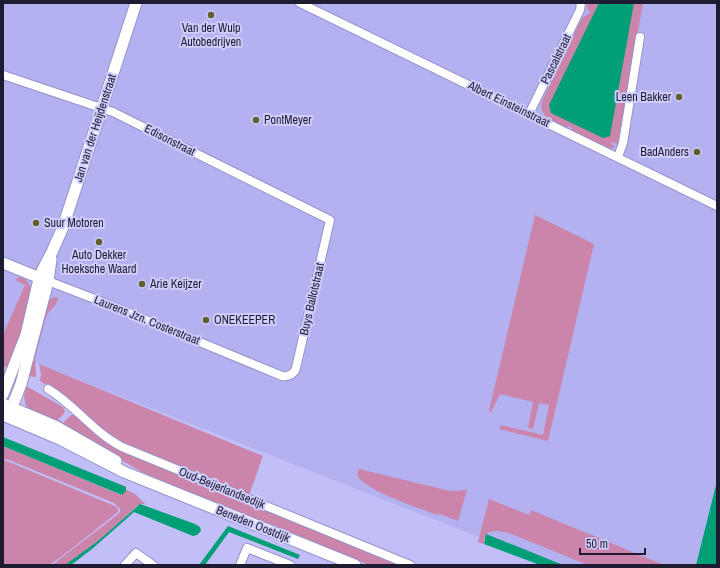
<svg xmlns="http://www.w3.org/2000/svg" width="720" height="568" font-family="'Archivo Narrow',sans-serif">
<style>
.built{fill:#b4b1f0}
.green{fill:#cb84aa}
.water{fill:#009f76}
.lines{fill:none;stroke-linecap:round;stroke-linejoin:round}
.street-casing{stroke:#9592c9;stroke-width:10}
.secondary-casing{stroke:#9592c9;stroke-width:13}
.street{stroke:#fff;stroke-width:8}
.secondary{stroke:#fff;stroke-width:11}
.poi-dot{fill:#615f2b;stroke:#cfcdfb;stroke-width:1.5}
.labels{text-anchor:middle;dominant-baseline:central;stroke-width:4;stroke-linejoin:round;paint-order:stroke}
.poi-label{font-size:12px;fill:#1e1c31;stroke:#cfcdfb;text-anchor:start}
.street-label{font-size:12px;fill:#1e1c31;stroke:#cfcdfb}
</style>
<rect width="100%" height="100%" fill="#c1bef8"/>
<path class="built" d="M3,3h714v562h-167l-547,-215z"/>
<g class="green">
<path d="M587,3h56l-25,139 -1,2 -5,-2 -1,2 4,2 -4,3 -38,-18 -3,-5 -4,2c-12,-6 -30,-12 -23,-29l39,-81 8,-5 -3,-5z"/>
<path d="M535,215l59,29 -46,197 -49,-12 2,-4 42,10 6,-30 -10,-2 -6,26 -5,-1 5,-26 -33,-8 -9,18 -2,-1z"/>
<path d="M21,277l5,3 4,6v15l-20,68 -7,-3v-31l22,-50 -9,-5 1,-2z"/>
<path d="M54,297h4c0,9 -9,12 -12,20l-11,41 1,19 -9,-1 17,-69 5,-7z"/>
<path d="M39,364l224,92 -14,39 -126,-53 -23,-14 -40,-35 -20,-12 1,-7z"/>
<path d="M26,386l37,21 2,4 -2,4 -5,4 5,4 8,-8h3l23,21 36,20 268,109h-32l-178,-71 -51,-23 -76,-44 -31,-15 -7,-6 -2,-9z"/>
<path d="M3,446l118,49 6,-5 8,4 10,10h-4l-4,2 -39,35 -32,24h-14l65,-50 3,-3v-3l-6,-6 -105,-43 -6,-1z"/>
<path d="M3,460l6,2 106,44 3,3v3l-53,42 -16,11h-46z"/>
<path d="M359,469l91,22 17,-1 -9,31 -18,-7 -3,1c-18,-7 -67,-23 -78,-37 -2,-3 -2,-5 0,-9z"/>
<path d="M489,499l40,16 2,-5 133,55h-76l-79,-32 -11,-2 -10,1 -4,7v5l-6,-2z"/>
</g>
<g class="water">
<path d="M599,3h35l-24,133 -7,2 -52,-25 -2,-8z"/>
<path d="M3,437l121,49 2,1v4l-4,4 -119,-49z"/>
<path d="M717,481v84h-21z"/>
<path d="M140,504l55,20 5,3 1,4 -4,4 -4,1 -59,-24 -42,37 -21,16h-6l33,-24z"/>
<path d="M228,526l72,29 -2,4 -69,-27 -24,33h-6z"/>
<path d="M486,534l77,31h-23l-56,-21z"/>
</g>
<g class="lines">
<defs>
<g id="street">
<path d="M300,3l417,203"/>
<path d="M3,75l110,37 217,108 -34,148c-2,6 -7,9 -14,8l-177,-73 -57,-22"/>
<path d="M529,114l51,-104 1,-7"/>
<path d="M618,157l5,-14 17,-106"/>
<path d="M48,389c27,16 45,43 74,58l288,118"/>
<path d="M125,565l11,-12 17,12"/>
<path d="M240,565l7,-17 43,17"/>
</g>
<g id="secondary">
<path d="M3,263l42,17"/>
<path d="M3,394l23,-59 14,-60 12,-23 11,-25 73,-224"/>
<path d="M3,404l52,22 61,35"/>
<path d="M3,413l9,-6 9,-23 27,-103 3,-22"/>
<path d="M3,415l59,25 62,32 231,93"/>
</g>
</defs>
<use href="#street" class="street-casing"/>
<use href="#secondary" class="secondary-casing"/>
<use href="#street" class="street"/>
<use href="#secondary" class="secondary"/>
</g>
<g class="poi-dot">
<circle cx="211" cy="15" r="4"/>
<circle cx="679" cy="97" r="4"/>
<circle cx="256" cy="120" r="4"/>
<circle cx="697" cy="152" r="4"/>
<circle cx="36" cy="223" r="4"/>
<circle cx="99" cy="242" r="4"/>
<circle cx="142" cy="284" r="4"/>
<circle cx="206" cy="320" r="4"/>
</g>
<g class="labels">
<g class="poi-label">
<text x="211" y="28" text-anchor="middle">Van der Wulp<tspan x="211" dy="14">Autobedrijven</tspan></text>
<text x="671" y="97" text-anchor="end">Leen Bakker</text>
<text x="264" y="120">PontMeyer</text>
<text x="689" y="152" text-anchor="end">BadAnders</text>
<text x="44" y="223">Suur Motoren</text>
<text x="99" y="255" text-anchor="middle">Auto Dekker<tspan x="99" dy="14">Hoeksche Waard</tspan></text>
<text x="150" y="284">Arie Keijzer</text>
<text x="214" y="320">ONEKEEPER</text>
</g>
<g class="street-label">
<text transform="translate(556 59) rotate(-64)">Pascalstraat</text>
<text transform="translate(509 104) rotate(26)">Albert Einsteinstraat</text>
<text transform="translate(95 128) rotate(-72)">Jan van der Heijdenstraat</text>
<text transform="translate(170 140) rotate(27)">Edisonstraat</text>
<text transform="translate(312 299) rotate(-77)">Buys Ballotstraat</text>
<text transform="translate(147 320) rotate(22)">Laurens Jzn. Costerstraat</text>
<text transform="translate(222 488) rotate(22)">Oud-Beijerlandsedijk</text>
<text transform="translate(253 524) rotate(22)">Beneden Oostdijk</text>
</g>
</g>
<rect width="720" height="568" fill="none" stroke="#1e1c31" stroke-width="8"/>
<path d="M580 548v6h65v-6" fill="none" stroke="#1e1c31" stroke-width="2"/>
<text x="586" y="548" font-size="12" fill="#1e1c31" stroke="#cfcdfb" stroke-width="3" paint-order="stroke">50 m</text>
</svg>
